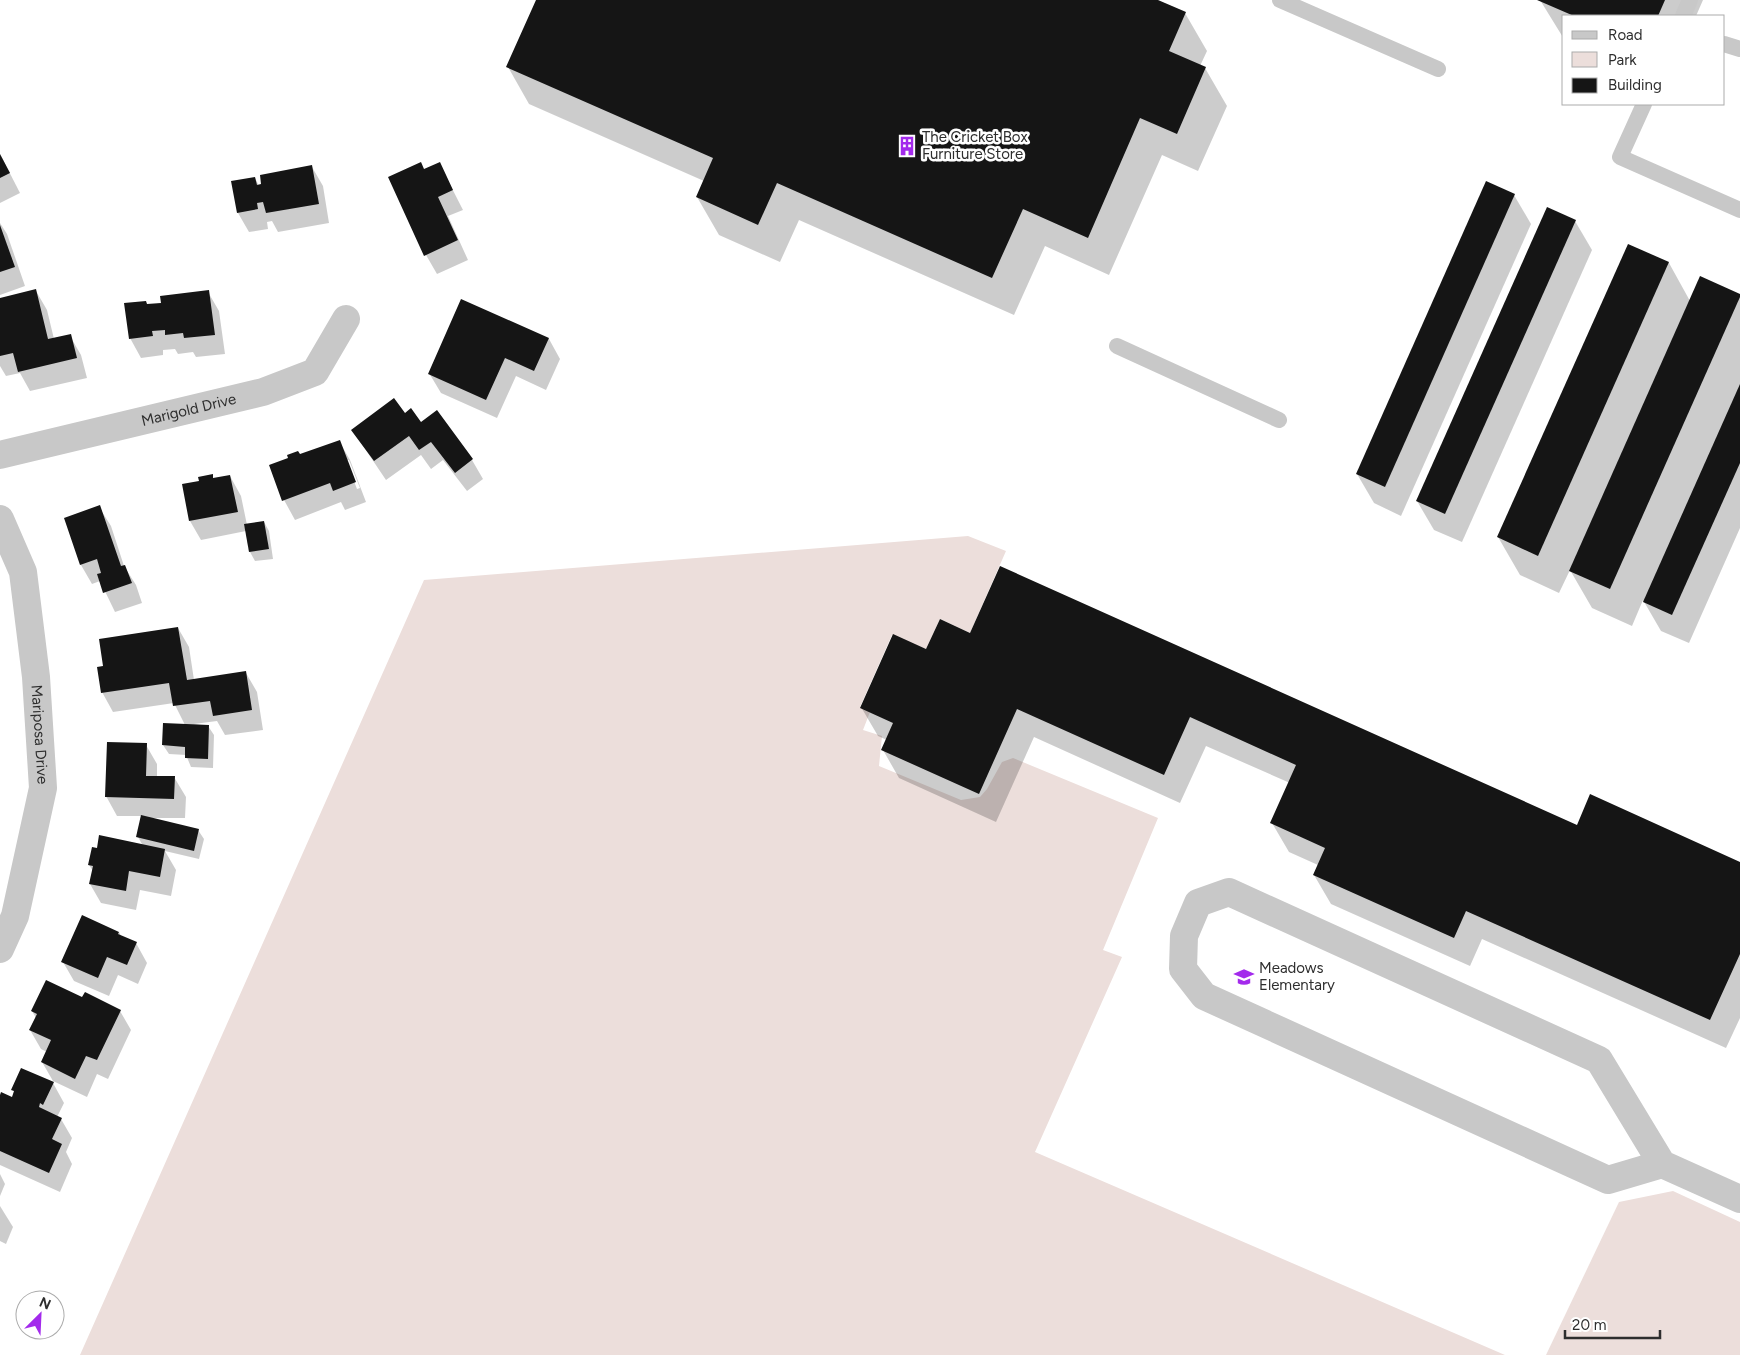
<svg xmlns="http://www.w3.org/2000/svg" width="1740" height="1355" font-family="Figtree,sans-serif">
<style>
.green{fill:#ecdedb}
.shadow{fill:#0003;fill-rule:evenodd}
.building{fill:#151515}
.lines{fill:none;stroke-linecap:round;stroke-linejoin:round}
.lane{stroke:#c8c8c8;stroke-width:16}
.street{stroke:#c8c8c8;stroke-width:28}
.labels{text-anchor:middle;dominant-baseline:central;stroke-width:5;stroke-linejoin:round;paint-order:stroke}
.poi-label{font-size:15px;fill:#2e2e2e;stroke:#fff;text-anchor:start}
.street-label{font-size:15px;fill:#2e2e2e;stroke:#fff}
</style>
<rect width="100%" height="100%" fill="#fff"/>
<g class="green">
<path d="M968,536l38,15 -36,82 -30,-14 -14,30 -34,-14 -32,72 10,5 -7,18 19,6 -3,30 82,34 19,-3 7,-8 15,-27 11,-4 145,60 -55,132 19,7 -87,195 470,203h-1425l344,-775z"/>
<path d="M1673,1191l67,31v133h-194l73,-153z"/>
</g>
<g class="shadow">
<path d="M537,0h618l30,13 22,38 -7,15 5,2 22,38 -29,65 -36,-16 -53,120 -64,-29 -31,69 -215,-95 -19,42 -61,-27 -22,-38 7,-16 -175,-77 -21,-37z"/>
<path d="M1540,0h163l-7,16h-132v23z"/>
<path d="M0,154l20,39 -20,10z"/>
<path d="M439,163l24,47 -15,6 20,44 -31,14 -11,-19 -2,-85z"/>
<path d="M312,167l11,19 6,37 -51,9 -6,-11 -5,1 1,7 -19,3 -11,-19 17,-35 4,8z"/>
<path d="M1514,195l17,29 -130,292 -27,-13 -17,-29z"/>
<path d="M1575,221l17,29 -130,292 -28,-12 -17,-29z"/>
<path d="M0,223l7,11 18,52 -25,9z"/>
<path d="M1629,245l40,18 21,38 50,-6v233l-51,115 -28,-12 -18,-31 -11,26 -40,-18 -22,-38 -11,23 -39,-18 -22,-38z"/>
<path d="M36,291l11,19 7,29 16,-3 11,19 6,23 -57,13 -10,-18 -14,3 -6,-10v-67z"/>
<path d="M208,292l11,19 6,43 -29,3 -3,-5 -15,2 -3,-5 -12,1v5l-22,3 -11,-20 18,-32z"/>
<path d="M462,300l87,39 11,20 -14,31 -30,-14 -19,42 -56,-25 -12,-20z"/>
<path d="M437,412l35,48 11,19 -16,12 -24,-31 -12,9 -10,-14 -35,25 -33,-49 52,-16 16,9z"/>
<path d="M339,441l11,19 16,42 -21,8 -4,-8 -46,18 -11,-20 16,-44zM346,460h3l11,28 -3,1z"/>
<path d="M212,476l2,3 16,-3 11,20 6,29 17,-3 5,9 4,28 -18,2 -5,-9 -4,-21 -45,9 -11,-19 11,-39z"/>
<path d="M99,507l12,19 13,40 12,19 6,18 -27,9 -15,-31 -8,3 -11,-19z"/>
<path d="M178,628l11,19 5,33 52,-7 11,19 6,38 -38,5 -8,-14 -23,3 14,2 6,9 -1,33 -22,-1 -5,-12 -17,-1 -6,-9 1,-21 21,1 -11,-22 -61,9 -11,-20z"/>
<path d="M971,635l606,191 163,37v155l-14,30 -244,-109 -12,27 -139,-62 -17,-29 4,-10 -29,-13 -17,-29 18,-40 -84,-37 -26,57 -146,-66 -38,85 -97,-44 -16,-28 4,-10 -9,-4 -17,-29 66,-56z"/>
<path d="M146,745l11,19v13h17l12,20 -1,21h-36l49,12 6,9 -5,20 -34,-8 11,19 -5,26 -31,-6 -4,20 -35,-7 -11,-19 3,-13 -4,-6 54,-19 -5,-9 4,-21h-25l-11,-20z"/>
<path d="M119,932l2,4 15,7 11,20 -9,21 -20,-9 -9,21 -35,-15 -11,-19z"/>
<path d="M83,999l37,12 11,19 -23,49 -11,-5 -10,23 -34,-16 -11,-19 5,-10 -6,-3 -11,-19 6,-12 -4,-7z"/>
<path d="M53,1083l11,20 -7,14 4,2 11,19 -6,14 6,12 -12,28 -60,-27v-67h12l3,-5 -2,-4z"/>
<path d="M0,1174l5,10 -5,12z"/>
<path d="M0,1206l13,21 -7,17 -6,-3z"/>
</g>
<g class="building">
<path d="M536,0h622l28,12 -17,39 37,16 -29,67 -37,-16 -52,120 -65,-29 -31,69 -215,-95 -19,42 -62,-28 17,-39 -207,-91z"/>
<path d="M1537,0h128l-7,16h-84z"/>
<path d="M0,154l10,19 -10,5z"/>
<path d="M421,162l3,7 16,-7 13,28 -15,7 20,43 -34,16 -36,-79z"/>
<path d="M312,165l7,39 -53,9 -3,-11 -6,1 1,6 -21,4 -6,-32 24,-4 2,8 4,-1 -1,-9z"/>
<path d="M1486,181l29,13 -130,293 -29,-13z"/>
<path d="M1547,207l29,13 -131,294 -29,-13z"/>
<path d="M0,225l15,42 -15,5z"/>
<path d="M1628,244l41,18 -131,294 -41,-19z"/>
<path d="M1700,276l40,18v3l-130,292 -41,-18z"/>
<path d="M36,289l12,50 23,-5 6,24 -59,14 -5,-19 -13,3v-58z"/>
<path d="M209,290l6,45 -31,3 -1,-5 -18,2v-5l-13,1 1,5 -24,3 -5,-36 22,-2 1,3 14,-1 -1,-7z"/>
<path d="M461,299l88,39 -15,33 -29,-13 -19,42 -58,-26z"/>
<path d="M1740,384v79l-68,152 -29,-13z"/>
<path d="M394,398l11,15 6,-5 10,14 16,-12 36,49 -18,14 -24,-31 -12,8 -10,-14 -35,25 -23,-31z"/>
<path d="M340,440l16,42 -23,9 -3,-8 -48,18 -13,-36 19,-7 -1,-3 11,-4 2,3z"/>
<path d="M213,474v4l17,-3 8,37 -49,9 -7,-37 17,-3 -1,-4z"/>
<path d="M100,505l21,61 4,-1 7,18 -29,10 -6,-19 4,-1 -4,-14 -17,6 -16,-47z"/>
<path d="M264,521l5,28 -20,3 -5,-28z"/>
<path d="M1000,566l577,259 13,-31 150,68v92l-30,66 -244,-109 -12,27 -141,-63 12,-27 -55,-25 26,-58 -106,-48 -26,58 -147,-66 -38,85 -98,-44 12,-27 -33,-15 33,-74 33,15 14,-30 30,14z"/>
<path d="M178,627l9,53 59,-9 6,39 -39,6 -3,-15 -37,5 -4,-23 -68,10 -4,-26 6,-1 -4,-27z"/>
<path d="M163,723l46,2 -1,34 -23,-1v-11l-23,-2z"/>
<path d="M107,742l40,1 -1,33h29l-1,23 -69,-2z"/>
<path d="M141,815l58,14 -5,22 -58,-14z"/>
<path d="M99,835l66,14 -5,28 -31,-6 -3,20 -37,-7 4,-18 -5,-1 4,-18 5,1z"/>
<path d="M82,915l37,17 -1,2 19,8 -10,23 -20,-8 -9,21 -37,-16z"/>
<path d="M46,980l36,17 3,-5 36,18 -24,50 -11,-4 -11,23 -34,-17 10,-22 -22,-10 8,-16 -6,-3z"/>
<path d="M21,1068l33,14 -11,23 -3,-2 -1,4 23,11 -10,21 10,5 -13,29 -49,-22v-56l1,-3 11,5 2,-6 -3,-1z"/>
</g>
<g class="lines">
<g class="lane">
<path d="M1280,0l158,69"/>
<path d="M1683,16l7,-16"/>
<path d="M1724,44l16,5"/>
<path d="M1644,104l-24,53 120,53"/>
<path d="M1117,346l162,74"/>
</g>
<g class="street">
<path id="s1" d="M0,455l263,-63 52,-20 31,-53"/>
<path id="s2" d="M0,519l23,53 13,105 7,111 -28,128 -15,33"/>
<path d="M1662,1164l-54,16 -404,-184 -21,-27 1,-33 14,-33 31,-11 370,168 63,104 78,35"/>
</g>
</g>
<defs>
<symbol id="building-bare" viewBox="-9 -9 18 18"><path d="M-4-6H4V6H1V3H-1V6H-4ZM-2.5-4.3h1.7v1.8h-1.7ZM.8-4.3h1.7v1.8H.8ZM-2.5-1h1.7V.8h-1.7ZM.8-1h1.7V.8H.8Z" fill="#a32aec" stroke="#fff" stroke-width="2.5" paint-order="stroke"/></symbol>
<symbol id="school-bare" viewBox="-9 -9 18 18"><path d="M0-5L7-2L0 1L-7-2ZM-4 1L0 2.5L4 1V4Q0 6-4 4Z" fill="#a32aec" stroke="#fff" stroke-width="2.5" paint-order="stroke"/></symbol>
</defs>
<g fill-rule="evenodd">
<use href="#building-bare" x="893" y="132" width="28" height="28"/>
<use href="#school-bare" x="1230" y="963" width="28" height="28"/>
</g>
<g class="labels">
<g class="poi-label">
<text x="922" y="137">The Cricket Box<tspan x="922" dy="17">Furniture Store</tspan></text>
<text x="1259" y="968">Meadows<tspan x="1259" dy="17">Elementary</tspan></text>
</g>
<g class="street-label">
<text stroke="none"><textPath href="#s1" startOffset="194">Marigold Drive</textPath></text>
<text stroke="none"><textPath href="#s2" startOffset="221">Mariposa Drive</textPath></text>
</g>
</g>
<rect x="1562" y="15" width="162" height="90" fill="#ffffff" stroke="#ababab"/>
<rect x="1572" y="31" width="25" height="8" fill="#c8c8c8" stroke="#ababab"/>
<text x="1608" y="40" font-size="15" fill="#2e2e2e">Road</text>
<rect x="1572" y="52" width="25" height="15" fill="#ecdedb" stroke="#ababab"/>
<text x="1608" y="65" font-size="15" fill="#2e2e2e">Park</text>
<rect x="1572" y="78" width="25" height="15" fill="#151515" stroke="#ababab"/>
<text x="1608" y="90" font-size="15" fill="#2e2e2e">Building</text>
<g transform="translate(40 1315) rotate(24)"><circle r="24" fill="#ffffff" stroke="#ababab"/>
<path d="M0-4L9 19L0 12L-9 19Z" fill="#a32aec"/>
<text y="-8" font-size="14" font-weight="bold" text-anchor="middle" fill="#2e2e2e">N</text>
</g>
<path d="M1565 1330v8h95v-8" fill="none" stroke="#2e2e2e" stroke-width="2.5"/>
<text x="1572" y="1330" font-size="15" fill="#2e2e2e" stroke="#ffffff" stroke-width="4" paint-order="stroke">20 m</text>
</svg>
